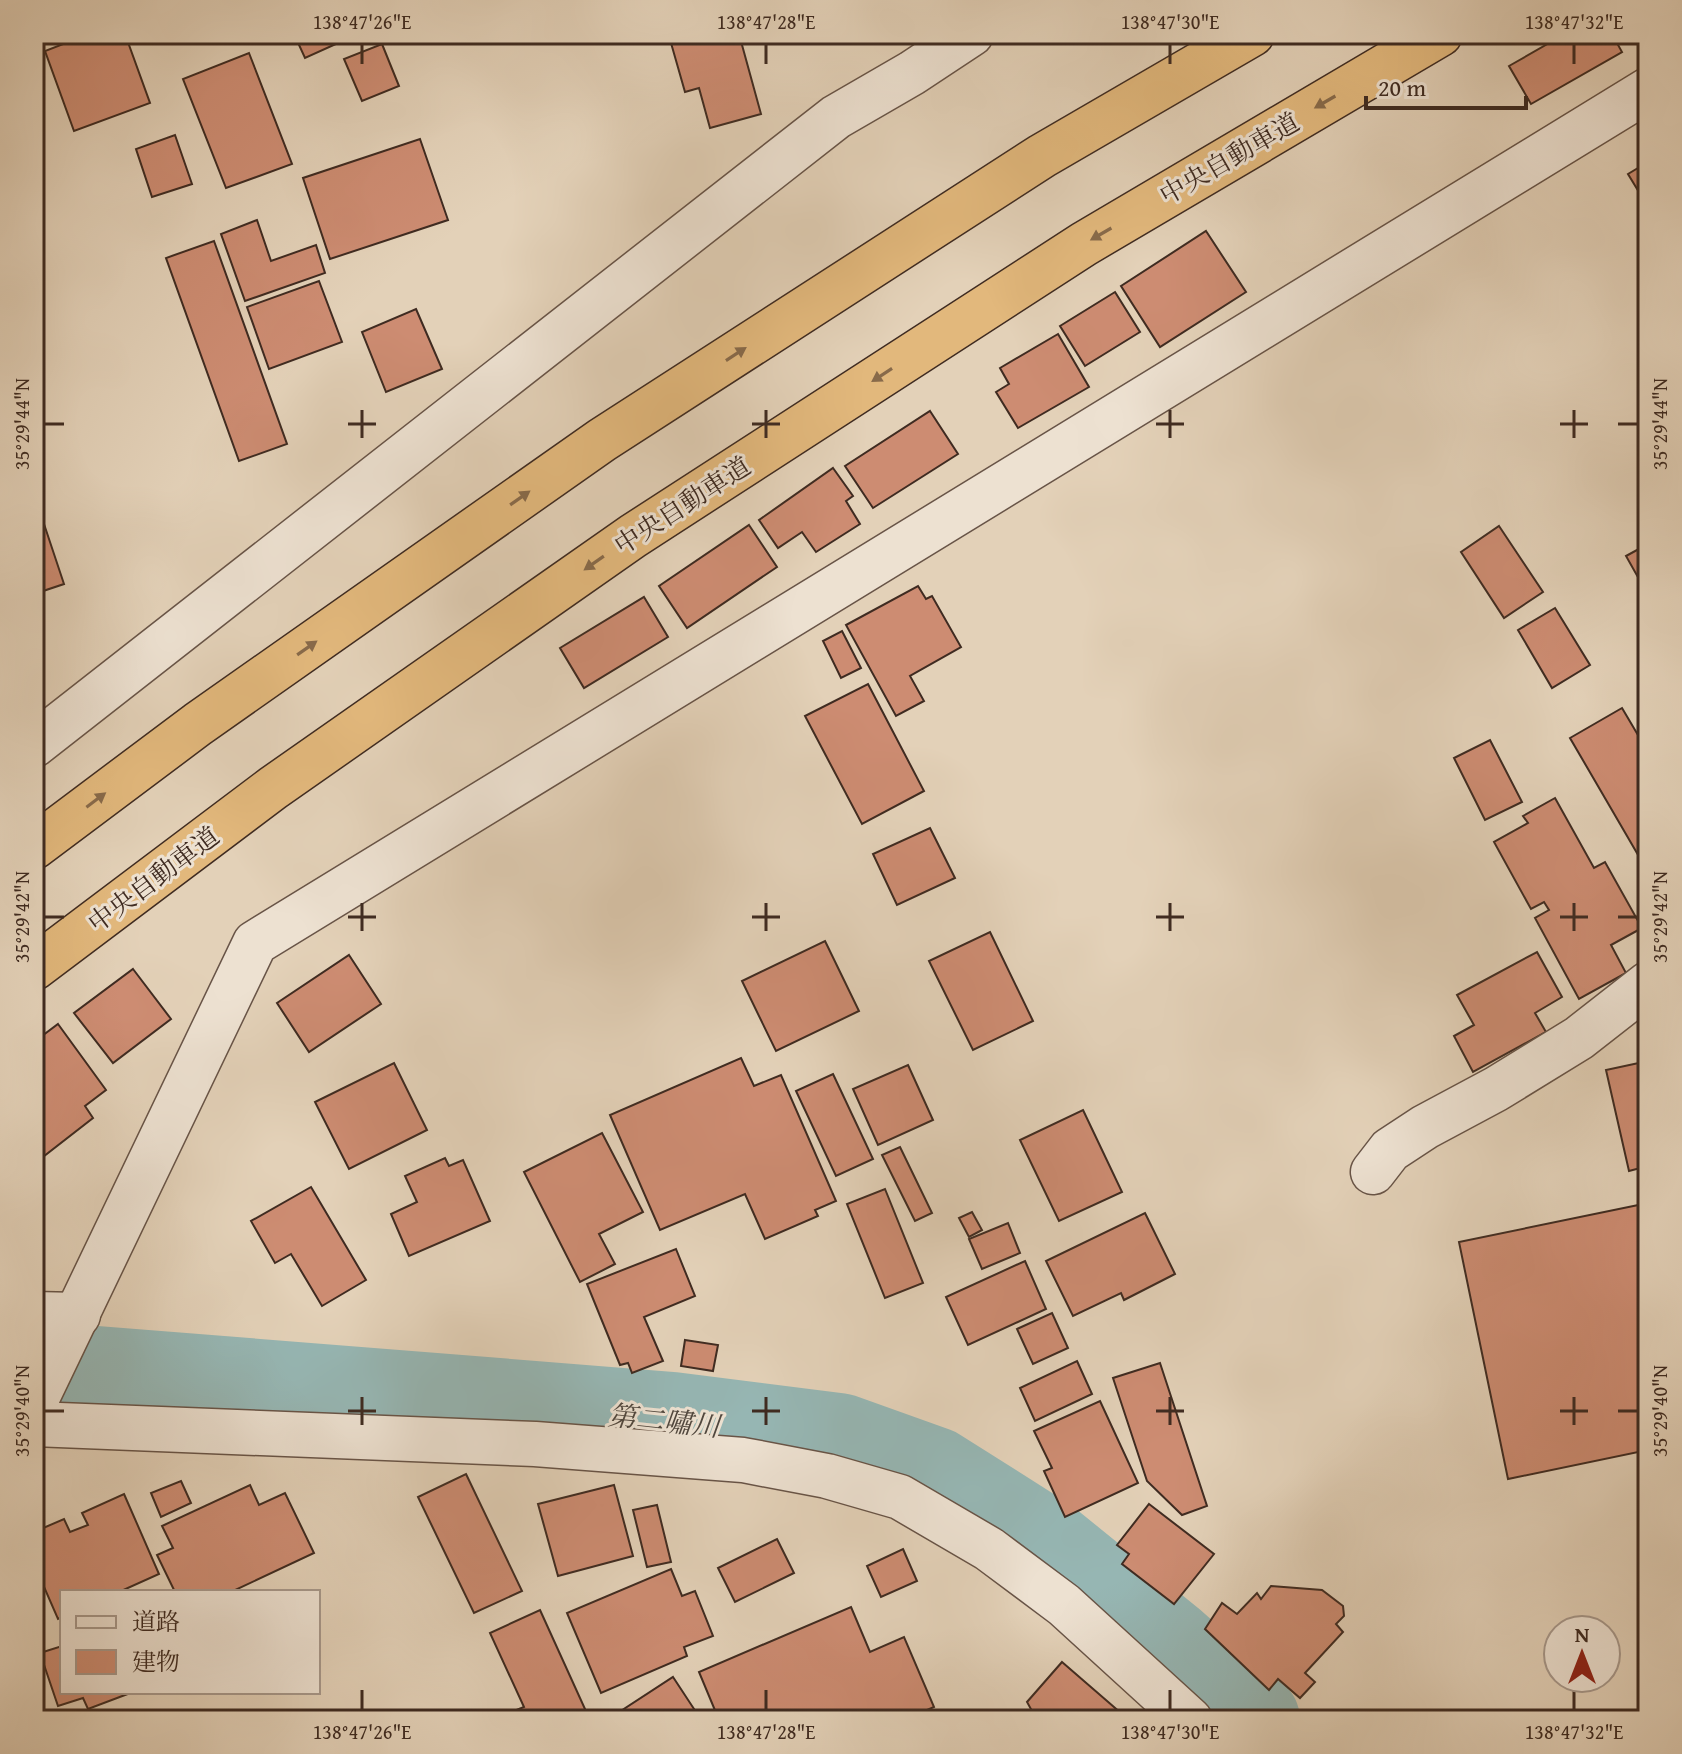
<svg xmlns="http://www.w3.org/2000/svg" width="1682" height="1754" font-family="'Gentium Book Plus','Noto Serif JP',serif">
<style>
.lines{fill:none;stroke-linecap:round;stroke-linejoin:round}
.river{stroke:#96b6b3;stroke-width:96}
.building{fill:#cd8c72;stroke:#3f2b21;stroke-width:2}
.street-casing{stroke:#685447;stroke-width:47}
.highway-casing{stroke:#3f2b21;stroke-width:47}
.street{stroke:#ede1d1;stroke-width:44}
.highway{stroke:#e2b87c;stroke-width:44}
.oneway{fill:#886a4a}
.ticks{fill:none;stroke:#3f2b21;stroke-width:3}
.labels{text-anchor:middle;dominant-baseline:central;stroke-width:6;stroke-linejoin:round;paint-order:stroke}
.street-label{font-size:26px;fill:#3f2b21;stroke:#ede1d1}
.water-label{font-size:28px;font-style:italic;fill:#50473e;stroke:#ede1d1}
.neatline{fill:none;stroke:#3f2b21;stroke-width:3}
.ticks-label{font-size:20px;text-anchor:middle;fill:#3f2b21}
</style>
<rect width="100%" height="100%" fill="#e3d1b8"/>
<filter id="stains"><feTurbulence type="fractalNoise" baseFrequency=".0025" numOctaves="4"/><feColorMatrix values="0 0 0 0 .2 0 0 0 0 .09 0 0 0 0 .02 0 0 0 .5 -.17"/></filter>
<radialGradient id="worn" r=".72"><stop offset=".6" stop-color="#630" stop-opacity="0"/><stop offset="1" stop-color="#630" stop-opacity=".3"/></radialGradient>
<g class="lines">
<path class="river" d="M34,1369l639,51 166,21 95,34 109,69 127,103 82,73"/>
</g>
<g class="building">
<path d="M89,34h36l25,69 -76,28 -29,-80z"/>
<path d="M294,34h64l-53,24z"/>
<path d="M675,34h64l22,80 -51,14 -11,-40 -14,4 -16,-56z"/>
<path d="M1565,34h47l10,18 -91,52 -22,-38z"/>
<path d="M382,44l17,42 -37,15 -18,-42z"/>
<path d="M249,53l43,111 -66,24 -43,-109z"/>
<path d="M175,135l17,49 -40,13 -16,-48z"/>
<path d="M420,139l28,81 -118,39 -27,-81z"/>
<path d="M1648,162v45l-20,-33z"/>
<path d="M257,220l14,41 45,-16 9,28 -80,28 -24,-67z"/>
<path d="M1206,231l40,61 -86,55 -39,-61z"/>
<path d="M214,241l73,203 -48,17 -73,-203z"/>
<path d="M319,281l23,61 -73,27 -22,-62z"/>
<path d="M1115,292l25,40 -55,34 -25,-40z"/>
<path d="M416,309l26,60 -56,23 -24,-60z"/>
<path d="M1058,334l31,53 -71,41 -22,-36 13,-8 -9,-16z"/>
<path d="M930,411l28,43 -85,54 -28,-42z"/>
<path d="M833,468l20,28 -7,5 14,23 -44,28 -14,-20 -24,16 -19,-28z"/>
<path d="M41,515l23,69 -30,10v-77z"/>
<path d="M749,525l28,42 -90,61 -28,-42z"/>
<path d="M1499,526l44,66 -39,26 -43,-66z"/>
<path d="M1648,544v51l-22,-39z"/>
<path d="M918,586l8,13 6,-3 29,51 -51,29 14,25 -28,15 -50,-91z"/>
<path d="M644,597l24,40 -84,51 -24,-40z"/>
<path d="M1555,608l35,57 -38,23 -34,-58z"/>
<path d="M842,631l19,37 -20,10 -18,-37z"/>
<path d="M868,684l56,107 -62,33 -57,-108z"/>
<path d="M1622,708l26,44v120l-78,-134z"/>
<path d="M1490,740l32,62 -37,18 -31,-62z"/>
<path d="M1555,798l39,70 11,-6 37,66 -31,17 15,28 -47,26 -44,-81 14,-8 -5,-8 -13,7 -37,-67 34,-19 -5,-7z"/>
<path d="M930,828l25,50 -58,27 -24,-51z"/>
<path d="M990,932l43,89 -60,29 -44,-89z"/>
<path d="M825,941l34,70 -83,40 -34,-70z"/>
<path d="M1537,952l25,45 -27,16 11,19 -73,40 -19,-36 20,-11 -17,-30z"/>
<path d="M349,955l32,49 -72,48 -32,-49z"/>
<path d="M133,969l38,50 -58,44 -39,-50z"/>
<path d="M58,1024l48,66 -21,16 8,12 -54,42 -5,-7v-111z"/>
<path d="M741,1058l13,28 27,-11 55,126 -21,9 3,6 -53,23 -20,-45 -85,36 -50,-115z"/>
<path d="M1648,1061v105l-19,5 -23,-101z"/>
<path d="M394,1063l33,67 -78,39 -34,-67z"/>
<path d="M908,1065l25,55 -55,25 -25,-56z"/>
<path d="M833,1074l40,85 -37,17 -40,-85z"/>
<path d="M1083,1110l39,82 -63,29 -39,-81z"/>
<path d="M602,1133l41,79 -44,22 16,30 -35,18 -56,-110z"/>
<path d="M900,1147l32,66 -17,8 -33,-66z"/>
<path d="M445,1158l4,8 14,-6 27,61 -81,35 -18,-42 26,-12 -12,-26z"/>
<path d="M311,1187l55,93 -44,26 -31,-52 -16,9 -24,-42z"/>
<path d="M885,1189l38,94 -38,15 -38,-94z"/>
<path d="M1648,1203v247l-140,29 -49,-237z"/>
<path d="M972,1212l10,18 -13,7 -10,-19z"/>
<path d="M1145,1213l30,61 -51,26 -3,-7 -48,23 -27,-55z"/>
<path d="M1008,1223l12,30 -38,16 -13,-30z"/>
<path d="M676,1249l19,47 -51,21 19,44 -31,12 -4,-10 -8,2 -33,-81z"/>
<path d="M1025,1261l21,48 -78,36 -22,-48z"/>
<path d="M1052,1313l16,35 -35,16 -16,-35z"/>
<path d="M685,1340l33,5 -5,26 -32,-5z"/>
<path d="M1077,1361l15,33 -57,27 -15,-33z"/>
<path d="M1160,1363l47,143 -25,9 -35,-34 -34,-103z"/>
<path d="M1100,1401l38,82 -73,34 -21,-46 8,-3 -18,-37z"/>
<path d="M466,1474l56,117 -48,22 -56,-116z"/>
<path d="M181,1481l10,22 -30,14 -10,-24z"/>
<path d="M250,1485l9,20 26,-12 29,60 -83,39h-56l-18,-37 16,-7 -11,-22z"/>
<path d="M614,1485l19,71 -75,20 -20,-72z"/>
<path d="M124,1494l35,80 -40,18h-57v25l-4,2 -24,-55v-32l30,-13 6,13 18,-7 -6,-12z"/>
<path d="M1149,1504l65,50 -40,50 -52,-40 7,-10 -12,-9z"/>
<path d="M657,1505l14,57 -24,5 -14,-57z"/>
<path d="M777,1539l17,34 -59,29 -17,-34z"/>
<path d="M903,1549l14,32 -36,16 -14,-31z"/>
<path d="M671,1569l11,27 13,-5 18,45 -29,11 3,9 -86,37 -34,-80z"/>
<path d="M1271,1586l51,4 21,16 1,10 -8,8 7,8 -38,41 10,9 -15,16 -22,-19 -9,11 -64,-61 17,-26 15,11 20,-21 4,6z"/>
<path d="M851,1607l19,45 34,-15 30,70 -30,13h-185l-20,-48z"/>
<path d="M540,1610l50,110h-76l-3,-8 13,-5 -34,-74z"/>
<path d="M62,1646v46h71l-45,17 -5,-11 -25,8 -18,-53z"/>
<path d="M1062,1662l67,58h-92l-10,-18z"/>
<path d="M673,1677l27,41 -2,2h-91z"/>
</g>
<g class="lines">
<defs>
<g id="street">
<path d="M34,745l802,-628 76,-44 59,-39"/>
<path d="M1373,1172l17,-22 35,-23 71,-38 83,-51 69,-54"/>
<path d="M34,1314l44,1"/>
<path d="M34,1404l221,-461 1393,-853"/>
<path d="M34,1424l501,20 208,16 84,16 73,21 89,52 75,56 126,115"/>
</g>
<g id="highway">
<path d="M34,847l164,-123 404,-284 440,-284 210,-122"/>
<path d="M34,968l239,-180 360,-252 451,-292 356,-210"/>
</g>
</defs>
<use href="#street" class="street-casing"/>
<use href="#highway" class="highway-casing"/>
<use href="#street" class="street"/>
<use href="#highway" class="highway"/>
</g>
<defs><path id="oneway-solid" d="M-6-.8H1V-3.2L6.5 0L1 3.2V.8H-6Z" transform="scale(2)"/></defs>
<g class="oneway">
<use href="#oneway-solid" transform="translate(1325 102) rotate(150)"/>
<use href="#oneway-solid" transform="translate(1101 234) rotate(150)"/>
<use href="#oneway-solid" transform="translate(736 354) rotate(-33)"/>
<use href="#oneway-solid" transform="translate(882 375) rotate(147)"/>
<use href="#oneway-solid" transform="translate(520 498) rotate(-35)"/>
<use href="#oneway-solid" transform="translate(594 563) rotate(145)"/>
<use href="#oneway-solid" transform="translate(307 648) rotate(-35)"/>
<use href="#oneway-solid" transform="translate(96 800) rotate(-37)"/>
</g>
<path class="ticks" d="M362,44v20M766,44v20M1170,44v20M1574,44v20M362,410v28M766,410v28M1170,410v28M1574,410v28M44,424h20M348,424h28M752,424h28M1156,424h28M1560,424h28M1618,424h20M362,903v28M766,903v28M1170,903v28M1574,903v28M44,917h20M348,917h28M752,917h28M1156,917h28M1560,917h28M1618,917h20M362,1397v28M766,1397v28M1170,1397v28M1574,1397v28M44,1411h20M348,1411h28M752,1411h28M1156,1411h28M1560,1411h28M1618,1411h20M362,1690v20M766,1690v20M1170,1690v20M1574,1690v20"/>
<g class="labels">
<g class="street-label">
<text transform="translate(1229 158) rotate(-30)">中央自動車道</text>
<text transform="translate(682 505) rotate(-33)">中央自動車道</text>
<text transform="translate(153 879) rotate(-37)">中央自動車道</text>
</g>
<g class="water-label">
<text transform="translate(664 1420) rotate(6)">第二嘯川</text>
</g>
</g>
<rect width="1682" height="1754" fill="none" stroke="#e3d1b8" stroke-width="88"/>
<rect x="60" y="1590" width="260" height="104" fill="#ede1d1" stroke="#a7988b" stroke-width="2"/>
<rect x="76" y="1616" width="40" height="12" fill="#ede1d1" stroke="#a7988b" stroke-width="2"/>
<text x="132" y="1630" font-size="24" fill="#3f2b21">道路</text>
<rect x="76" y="1650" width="40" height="24" fill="#cd8c72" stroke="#a7988b" stroke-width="2"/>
<text x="132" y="1670" font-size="24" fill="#3f2b21">建物</text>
<g transform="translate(1582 1654)"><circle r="38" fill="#ede1d1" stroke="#a7988b" stroke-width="2"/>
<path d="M0-6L14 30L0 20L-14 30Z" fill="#8f2418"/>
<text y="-12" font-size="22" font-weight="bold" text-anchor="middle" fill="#3f2b21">N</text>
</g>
<path d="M1366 96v12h160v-12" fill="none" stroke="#3f2b21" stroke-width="4"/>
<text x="1378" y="96" font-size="24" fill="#3f2b21" stroke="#ede1d1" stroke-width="6" paint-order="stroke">20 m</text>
<rect x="44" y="44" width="1594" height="1666" class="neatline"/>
<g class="ticks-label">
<text x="362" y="29">138°47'26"E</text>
<text x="766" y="29">138°47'28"E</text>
<text x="1170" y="29">138°47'30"E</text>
<text x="1574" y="29">138°47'32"E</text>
<text transform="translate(22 424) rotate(-90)" y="7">35°29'44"N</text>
<text transform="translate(1660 424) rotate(-90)" y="7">35°29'44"N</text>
<text transform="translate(22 917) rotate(-90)" y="7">35°29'42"N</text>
<text transform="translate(1660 917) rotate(-90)" y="7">35°29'42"N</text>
<text transform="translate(22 1411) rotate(-90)" y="7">35°29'40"N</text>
<text transform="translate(1660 1411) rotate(-90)" y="7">35°29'40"N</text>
<text x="362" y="1739">138°47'26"E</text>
<text x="766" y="1739">138°47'28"E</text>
<text x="1170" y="1739">138°47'30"E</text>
<text x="1574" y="1739">138°47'32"E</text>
</g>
<rect width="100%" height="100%" filter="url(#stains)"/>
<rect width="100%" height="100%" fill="url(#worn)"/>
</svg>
